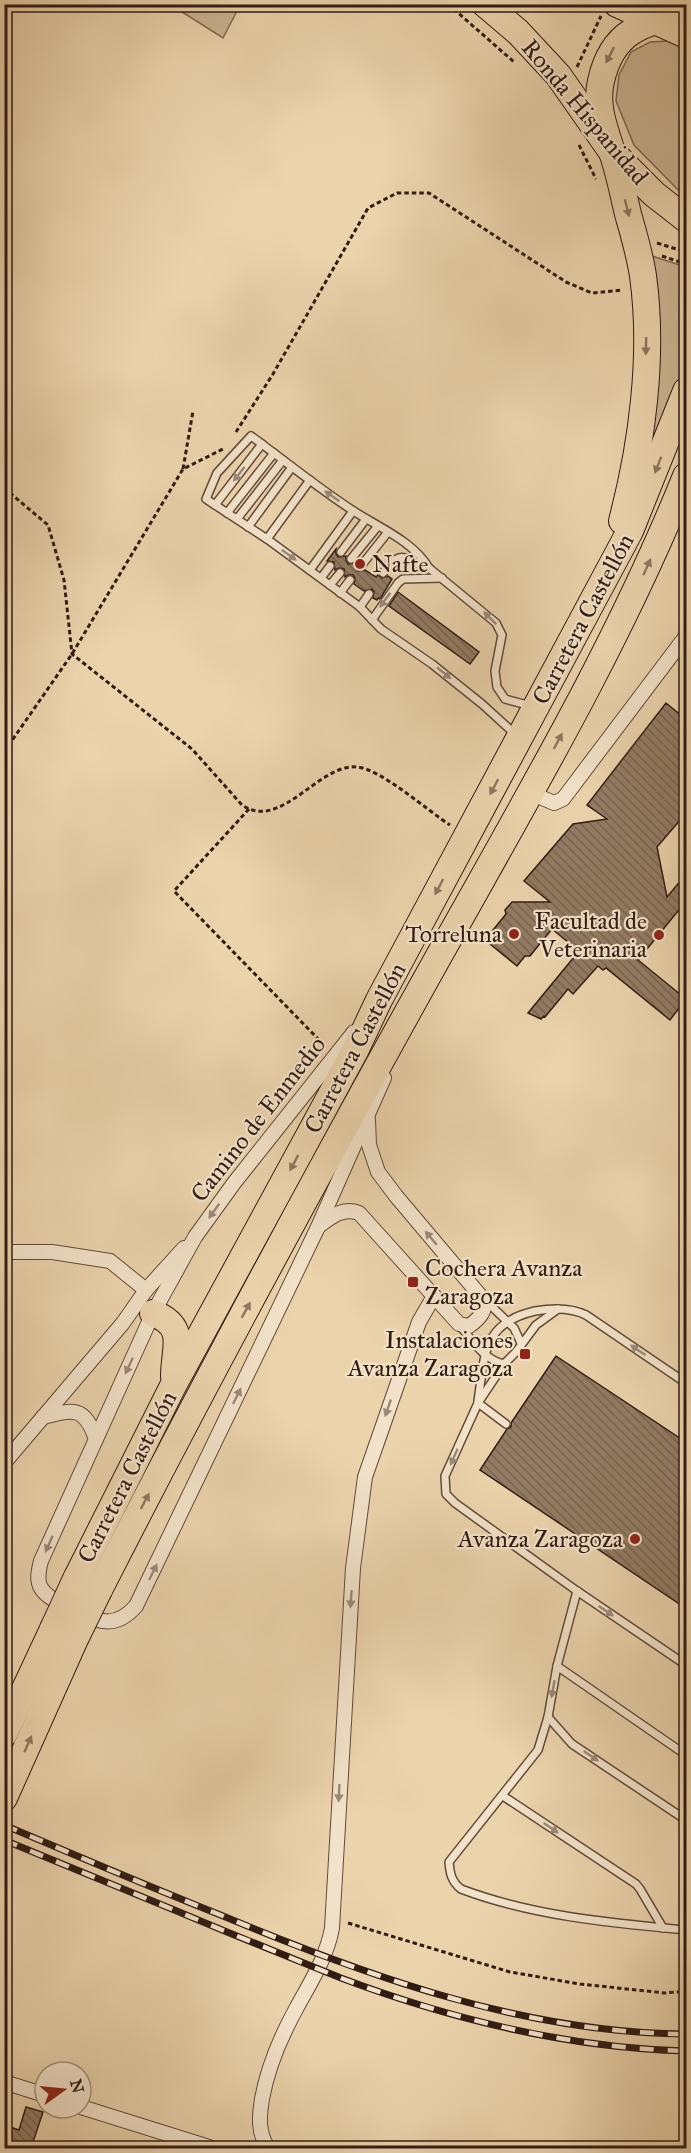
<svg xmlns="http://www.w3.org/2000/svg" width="691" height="2153" font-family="'IM FELL Great Primer',serif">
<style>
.green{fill:#cbb492;stroke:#7e6853;stroke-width:1.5}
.building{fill:url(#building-back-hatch);stroke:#311c14;stroke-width:1.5}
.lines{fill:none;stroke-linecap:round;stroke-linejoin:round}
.lane-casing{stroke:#604a3a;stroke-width:10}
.street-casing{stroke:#604a3a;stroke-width:16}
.highway-casing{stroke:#311c14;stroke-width:28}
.path{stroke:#311c14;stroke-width:3;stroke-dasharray:4.5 3;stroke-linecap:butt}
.lane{stroke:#f2e2c9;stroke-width:7}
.street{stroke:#f2e2c9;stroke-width:14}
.highway{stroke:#ebd3ac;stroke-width:26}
.rail-casing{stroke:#311c14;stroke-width:7}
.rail{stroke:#f2e2c9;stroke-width:4.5;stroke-dasharray:14;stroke-linecap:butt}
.highway-bridge-casing{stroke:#311c14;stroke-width:28;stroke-linecap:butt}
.highway-bridge{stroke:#ebd3ac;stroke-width:26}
.oneway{fill:#8e7860}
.oneway2{fill:#9b8978}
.poi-dot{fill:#8f2418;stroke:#f2e2c9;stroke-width:2}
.labels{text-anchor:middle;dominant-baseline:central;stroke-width:4.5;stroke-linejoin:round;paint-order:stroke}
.street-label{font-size:24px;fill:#311c14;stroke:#f2e2c9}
.poi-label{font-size:24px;fill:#311c14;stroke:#f2e2c9;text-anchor:end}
</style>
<defs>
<pattern id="building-back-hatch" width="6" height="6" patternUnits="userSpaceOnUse" patternTransform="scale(1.5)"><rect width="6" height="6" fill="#927b63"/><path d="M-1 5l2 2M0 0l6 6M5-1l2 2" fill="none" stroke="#786450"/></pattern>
</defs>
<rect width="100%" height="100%" fill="#ebd3ac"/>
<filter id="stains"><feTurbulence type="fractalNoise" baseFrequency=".00333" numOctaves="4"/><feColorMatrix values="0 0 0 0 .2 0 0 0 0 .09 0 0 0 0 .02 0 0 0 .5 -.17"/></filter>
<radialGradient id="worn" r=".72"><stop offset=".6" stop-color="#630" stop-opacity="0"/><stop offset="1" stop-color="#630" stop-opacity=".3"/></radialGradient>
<g class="green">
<path d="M171,5h69l-17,33z"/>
<path d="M669,41l17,7v150l-52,-53 -18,-44 3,-26 12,-23 19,-10z"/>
<path d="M649,255l37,12v99l-28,73 -5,2 -3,-1z"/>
</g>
<g class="building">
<path d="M336,549v5l2,3 8,-1v4l2,4 8,-1v4l2,4 7,-1 11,7 2,-2 4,3 6,-2 4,3 -12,20 -2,-1 -1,2 -4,-2 1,-6 -2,-3 -8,2 -10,-7 1,-6 -2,-3h-5l-3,2 -1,-8 -5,-1 -4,2 -1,-8 -7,-1z"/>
<path d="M398,592l81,60 -9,12 -81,-58z"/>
<path d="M666,703l21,17v92l-30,35 10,50 20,-24v27l-49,60 48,39 -16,21 -64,-52 -3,2 -5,-4 -25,28 -5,-5 -23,28 -1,-1 -3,3 -13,-6 51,-62 -27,-22 -14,17 -8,10h-5l-8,10 -32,-26 21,-26 -1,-4 7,-8h38l-26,-21 49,-57 34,-5 -20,-14z"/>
<path d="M556,1356l131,87v166l-207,-139 27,-41 4,-2v-4z"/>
<path d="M26,2107l17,5 -12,36h-27v-13l3,-9 12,4z"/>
</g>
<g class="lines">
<defs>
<g id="lane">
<path d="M215,505l47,-61"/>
<path d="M227,513l47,-60"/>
<path d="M237,519l46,-59"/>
<path d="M248,527l44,-60"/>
<path d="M267,539l43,-59"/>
<path d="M341,552l25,-33"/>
<path d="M351,559l27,-33"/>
<path d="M361,566l27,-34"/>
<path d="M310,570l43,-59"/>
<path d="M383,573c19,-27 22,-12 46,-5"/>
<path d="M321,578l9,-12"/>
<path d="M330,585l10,-12"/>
<path d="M340,593l10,-13"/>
<path d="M360,607l9,-13"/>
<path d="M372,620l26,-37 5,-4 39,-1"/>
<path d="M516,735l-34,-31 -50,-40 -51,-35 -21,-22 -93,-68 -61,-40 11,-26 34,-37c34,25 66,51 101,74 26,17 61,31 77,58l67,55 6,12 -7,36 2,16 8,12 26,7"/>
<path d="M485,1300l29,28 7,15"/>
<path d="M558,1309l-22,16 -20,27 -12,12 -26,39 -33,73 1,18 9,9 122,88 109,74"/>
<path d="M460,1326c13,15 24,34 44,38"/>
<path d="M478,1401c7,-46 4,-78 57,-90 17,-3 35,-4 51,4l100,68"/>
<path d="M478,1403l28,21"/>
<path d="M577,1591l-20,75 -9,51 -10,33 -89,112c1,11 2,19 12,27 71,27 150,34 225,41"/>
<path d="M557,1666l129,89"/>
<path d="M548,1717l24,27 114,76"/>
<path d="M503,1796l133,88 4,5 23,39"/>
</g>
<g id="street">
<path d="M531,793l23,10 9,-4 123,-163"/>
<path d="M354,1032l-120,151 -39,54 -42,76 -112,248c-2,8 -5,19 0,27 6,10 18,14 28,19 26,13 44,25 67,-1l182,-379 66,-149"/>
<path d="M319,1226c13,-10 24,-19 40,-13l100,111 10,2c10,-7 18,-15 14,-27l-87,-103 -18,-24 -9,-27 -1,-25"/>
<path d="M4,1252h48l58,9 36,29"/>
<path d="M43,1417c31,-8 41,-11 53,22"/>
<path d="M4,1463l119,-140 23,-33 38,-42"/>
<path d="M4,2082l41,13"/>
<path d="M81,2107l131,41"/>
<path d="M268,2148c-10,-15 -9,-31 -6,-49 6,-33 18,-61 34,-90 14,-26 31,-52 36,-81l21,-360 12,-91 54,-155 15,-26"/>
</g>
<g id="highway">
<path d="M485,4l33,28 40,43 54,77 42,42 32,25"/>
<path d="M617,4l69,31"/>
<path d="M622,521c20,-76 32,-166 21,-245 -3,-21 -9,-41 -15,-62 -5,-21 -9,-42 -16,-62 -7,-23 -17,-46 -11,-71 11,-50 41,-58 85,-68"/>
<path d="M153,1313c35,14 21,34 21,63"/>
<path d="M76,1579l98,-195 182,-335 23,-49 251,-469 56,-140"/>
<path d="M99,1590c109,-214 224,-426 341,-636 87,-156 179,-311 246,-478"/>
<path d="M4,1734l49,-105"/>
<path d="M4,1798l71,-159"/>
</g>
</defs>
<use href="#lane" class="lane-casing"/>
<use href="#street" class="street-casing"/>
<use href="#highway" class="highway-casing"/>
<g class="path">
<path d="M448,4l66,58"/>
<path d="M577,67l24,-51"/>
<path d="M579,145l17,34"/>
<path d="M657,243l29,9"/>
<path d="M662,256l24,8"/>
<path d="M236,432l37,-58 95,-166 29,-15h32l137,89 26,11 31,-3"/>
<path d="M183,469l10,-58"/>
<path d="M4,488l44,37 16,55 8,74 120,95 50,56c39,27 77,-42 115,-38 24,2 71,44 93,58"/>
<path d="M4,752l68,-98 111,-185 40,-20"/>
<path d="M249,809l-75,82 150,154"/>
<path d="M348,1923l162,49 70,12 85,9 21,-2"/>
</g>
<use href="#lane" class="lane"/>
<use href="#street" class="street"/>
<use href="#highway" class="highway"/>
<defs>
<g id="rail">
<path d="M4,1825c73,31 146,62 219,91 147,61 302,117 463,118"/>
<path d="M4,1840c75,31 149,61 223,92 38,15 76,31 114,46 109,41 229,70 345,73"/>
</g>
</defs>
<use href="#rail" class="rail-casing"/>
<use href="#rail" class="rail"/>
<defs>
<g id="highway-bridge">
<path d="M53,1629l23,-50"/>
<path d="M75,1639l24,-49"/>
</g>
</defs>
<use href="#highway-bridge" class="highway-bridge-casing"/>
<use href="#highway-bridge" class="highway-bridge"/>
</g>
<defs><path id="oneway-solid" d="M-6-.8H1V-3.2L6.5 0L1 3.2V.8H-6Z" transform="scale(1.5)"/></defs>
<g class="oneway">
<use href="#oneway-solid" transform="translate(610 55) rotate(117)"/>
<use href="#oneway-solid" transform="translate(627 208) rotate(76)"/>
<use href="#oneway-solid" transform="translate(646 346) rotate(91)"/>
<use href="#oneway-solid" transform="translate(658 465) rotate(111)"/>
<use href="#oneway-solid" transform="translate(647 567) rotate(-66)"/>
<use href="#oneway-solid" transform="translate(558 741) rotate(-62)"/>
<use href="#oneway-solid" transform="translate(494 787) rotate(118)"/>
<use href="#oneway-solid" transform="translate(439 887) rotate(118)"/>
<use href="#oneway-solid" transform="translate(294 1163) rotate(118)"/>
<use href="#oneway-solid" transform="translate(246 1310) rotate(-61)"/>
<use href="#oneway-solid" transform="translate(145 1501) rotate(-62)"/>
<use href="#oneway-solid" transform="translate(28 1744) rotate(-66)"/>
</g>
<g class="oneway2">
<use href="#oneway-solid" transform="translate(239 474) rotate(128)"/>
<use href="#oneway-solid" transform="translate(332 496) rotate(-145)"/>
<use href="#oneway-solid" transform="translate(289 555) rotate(36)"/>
<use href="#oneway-solid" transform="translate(385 600) rotate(126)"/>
<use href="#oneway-solid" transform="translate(490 618) rotate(-135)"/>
<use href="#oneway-solid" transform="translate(444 673) rotate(39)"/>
<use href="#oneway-solid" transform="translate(214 1211) rotate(126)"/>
<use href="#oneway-solid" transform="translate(431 1238) rotate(-130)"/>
<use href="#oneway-solid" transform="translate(638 1350) rotate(-146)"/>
<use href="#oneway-solid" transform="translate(129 1366) rotate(115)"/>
<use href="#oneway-solid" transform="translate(237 1396) rotate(-64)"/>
<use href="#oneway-solid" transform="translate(388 1408) rotate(109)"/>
<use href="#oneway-solid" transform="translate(454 1457) rotate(114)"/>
<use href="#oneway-solid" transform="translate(49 1544) rotate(114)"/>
<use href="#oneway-solid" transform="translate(153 1572) rotate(-64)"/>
<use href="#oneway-solid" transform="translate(351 1599) rotate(94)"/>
<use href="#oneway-solid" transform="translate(606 1611) rotate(34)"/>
<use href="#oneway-solid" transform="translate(553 1689) rotate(100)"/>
<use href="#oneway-solid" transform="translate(591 1756) rotate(34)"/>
<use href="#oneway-solid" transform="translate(339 1793) rotate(93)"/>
<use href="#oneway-solid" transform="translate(551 1828) rotate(34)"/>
</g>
<g class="poi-dot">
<circle cx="360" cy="564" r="6"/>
<circle cx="514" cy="934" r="6"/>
<circle cx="659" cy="935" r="6"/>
<rect x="407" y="1276" width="12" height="12" rx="3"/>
<rect x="519" y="1348" width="12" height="12" rx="3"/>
<circle cx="635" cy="1539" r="6"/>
</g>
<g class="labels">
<g class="street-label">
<text transform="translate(585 112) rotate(50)">Ronda Hispanidad</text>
<text transform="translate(583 619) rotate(-62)">Carretera Castellón</text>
<text transform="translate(355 1048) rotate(-62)">Carretera Castellón</text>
<text transform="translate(258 1119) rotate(-52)">Camino de Enmedio</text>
<text transform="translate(127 1477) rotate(-63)">Carretera Castellón</text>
</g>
<g class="poi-label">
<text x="372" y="564" text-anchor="start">Nafte</text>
<text x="647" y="921">Facultad de<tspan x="647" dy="28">Veterinaria</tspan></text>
<text x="502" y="934">Torreluna</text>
<text x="425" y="1268" text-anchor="start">Cochera Avanza<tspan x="425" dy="28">Zaragoza</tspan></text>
<text x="513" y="1340">Instalaciones<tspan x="513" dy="28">Avanza Zaragoza</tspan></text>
<text x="623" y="1539">Avanza Zaragoza</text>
</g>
</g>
<rect width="691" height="2153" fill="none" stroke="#ebd3ac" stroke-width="24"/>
<rect x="6" y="6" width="679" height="2141" fill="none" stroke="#311c14" stroke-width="3"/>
<rect x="12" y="12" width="667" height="2129" fill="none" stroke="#311c14" stroke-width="1.5"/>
<g transform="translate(63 2090) rotate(75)"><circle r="28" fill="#f2e2c9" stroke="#a59381" stroke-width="1.5"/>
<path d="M0-4.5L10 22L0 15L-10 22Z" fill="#8f2418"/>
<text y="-9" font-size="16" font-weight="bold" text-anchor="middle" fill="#311c14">N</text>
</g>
<rect width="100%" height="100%" filter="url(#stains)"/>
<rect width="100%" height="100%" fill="url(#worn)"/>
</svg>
